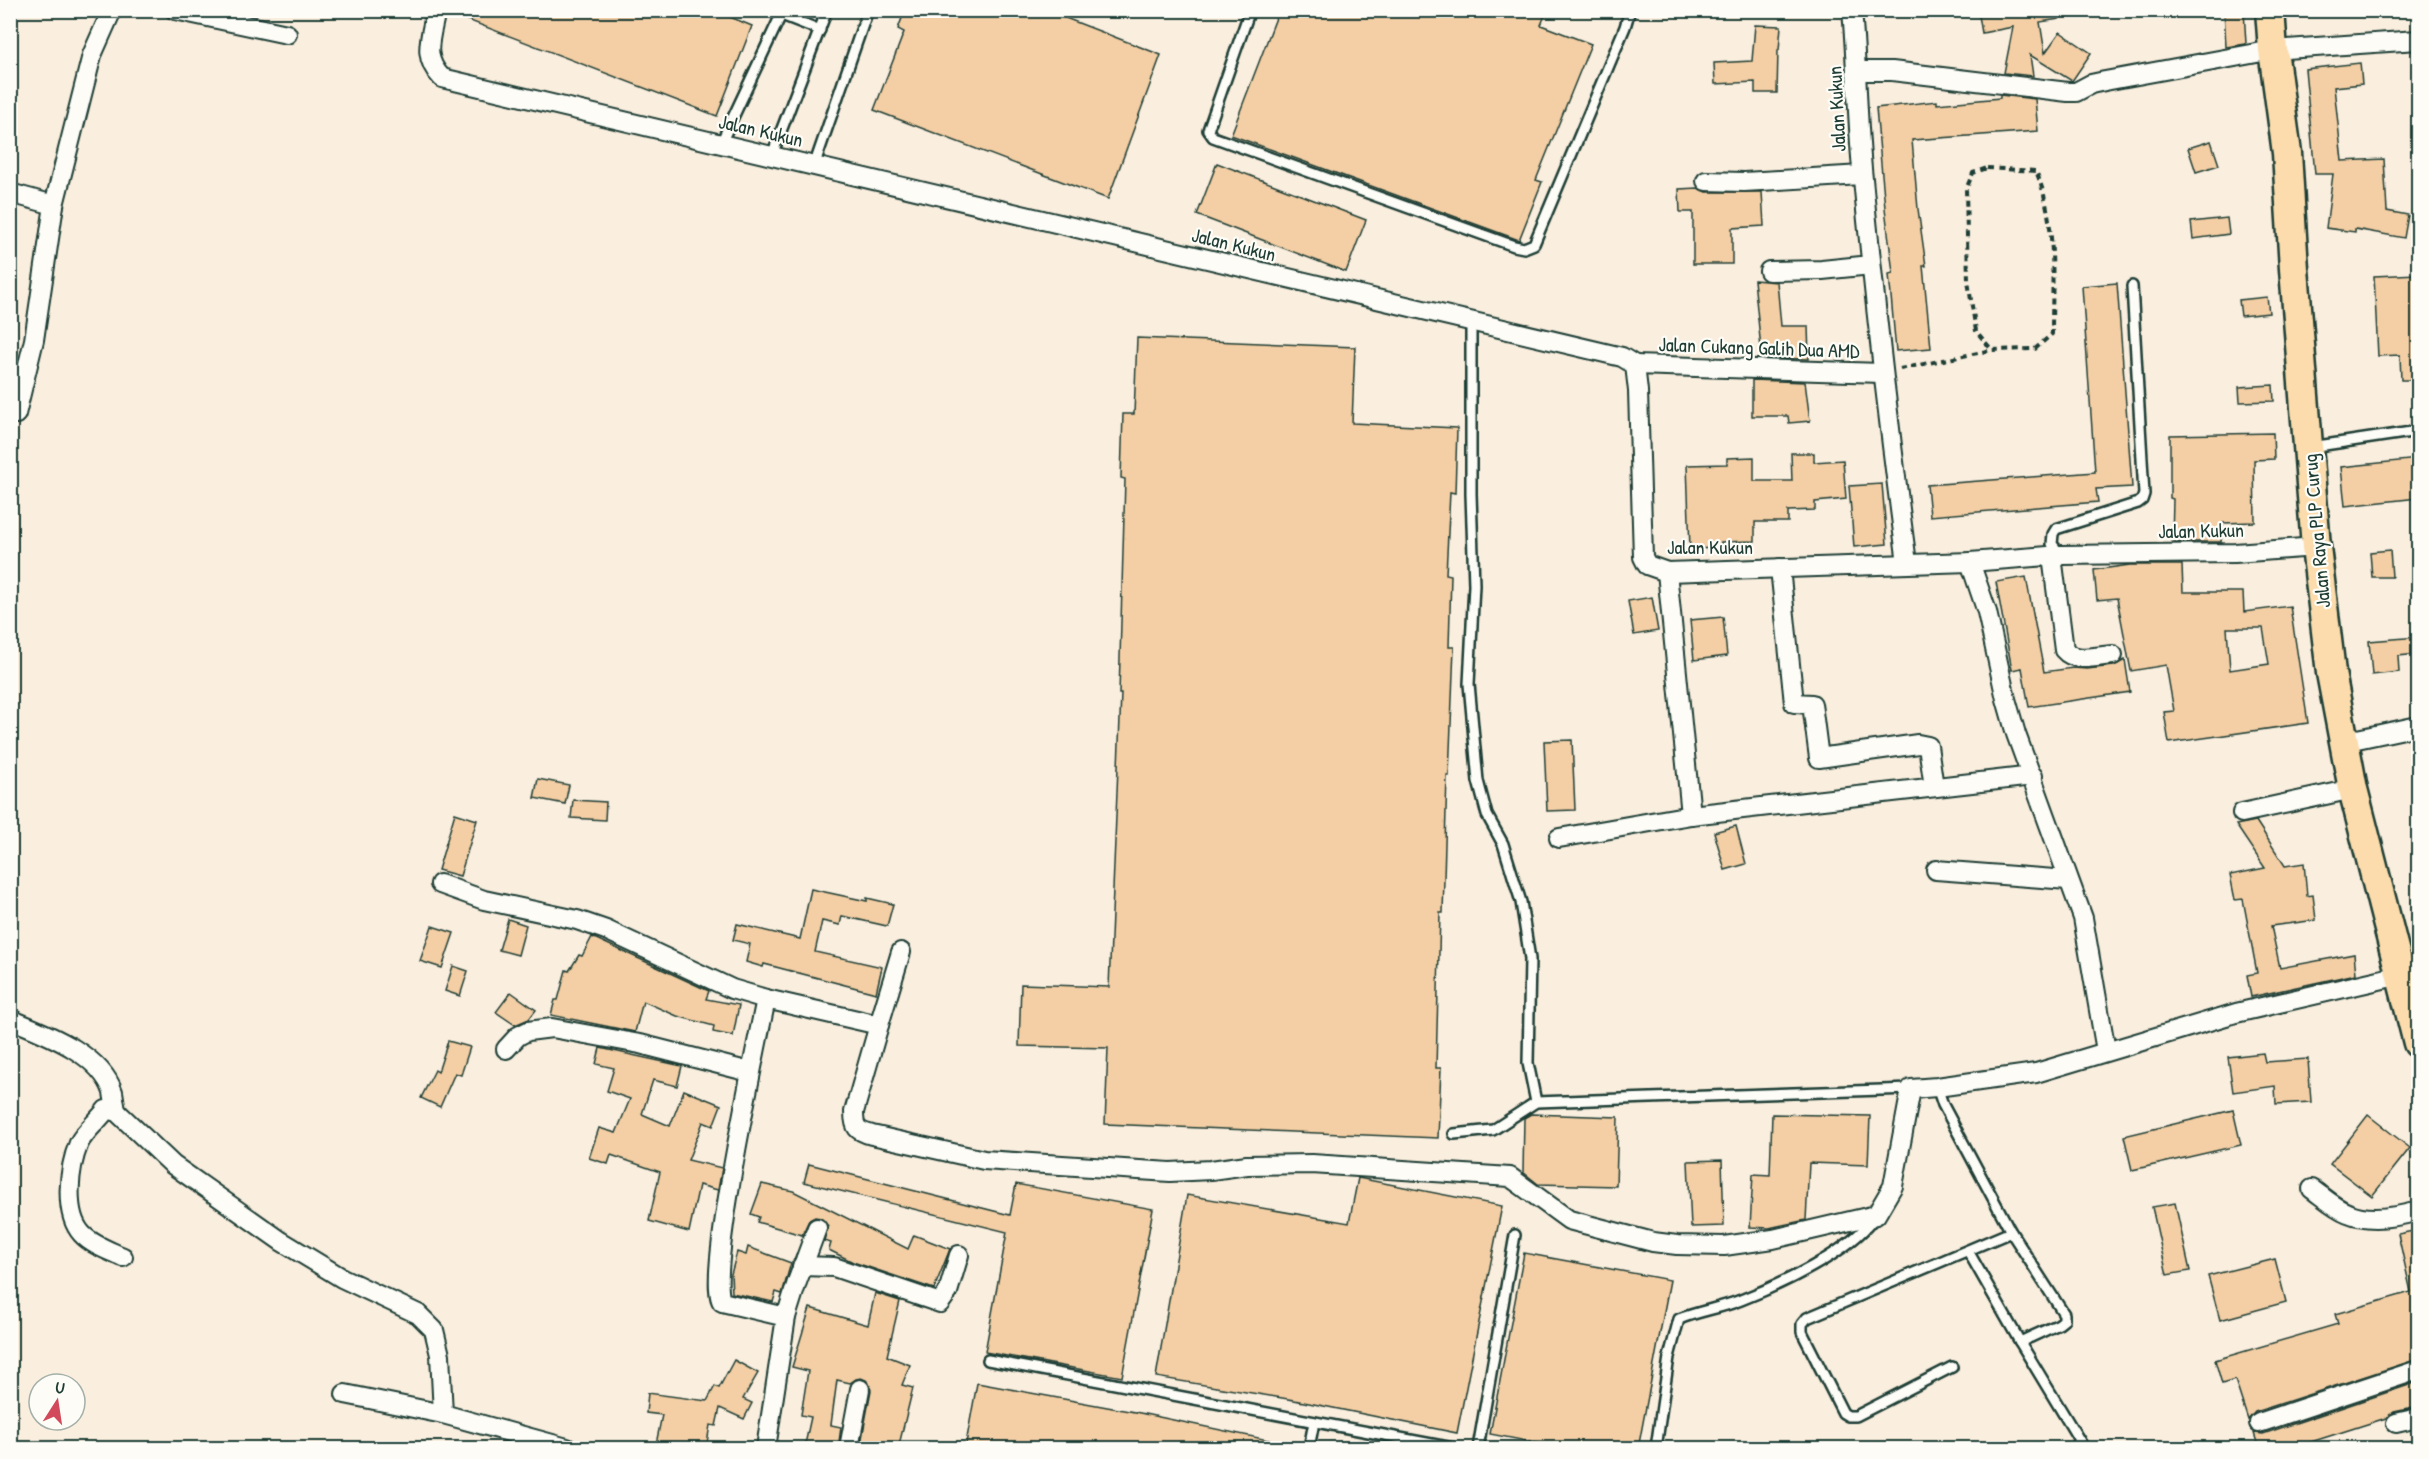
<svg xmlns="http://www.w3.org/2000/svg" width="2429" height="1459" font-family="'Patrick Hand',sans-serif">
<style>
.building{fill:#f4cea4;stroke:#1f3d34;stroke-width:1.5;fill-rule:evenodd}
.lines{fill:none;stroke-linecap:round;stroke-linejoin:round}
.lane-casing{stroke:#1f3d34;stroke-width:14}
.street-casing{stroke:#1f3d34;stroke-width:22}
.primary-casing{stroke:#1f3d34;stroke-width:33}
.path{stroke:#1f3d34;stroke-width:4;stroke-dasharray:6 4.5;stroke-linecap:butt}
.lane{stroke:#fdfcf7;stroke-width:9}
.street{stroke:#fdfcf7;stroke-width:18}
.primary{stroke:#fcdcac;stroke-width:28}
.labels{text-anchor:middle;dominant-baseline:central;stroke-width:4.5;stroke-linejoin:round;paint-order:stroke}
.street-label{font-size:20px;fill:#1f3d34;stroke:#fdfcf7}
</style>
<rect width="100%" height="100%" fill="#faeede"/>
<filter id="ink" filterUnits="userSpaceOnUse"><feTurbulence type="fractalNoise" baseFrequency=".0167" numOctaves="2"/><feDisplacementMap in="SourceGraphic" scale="12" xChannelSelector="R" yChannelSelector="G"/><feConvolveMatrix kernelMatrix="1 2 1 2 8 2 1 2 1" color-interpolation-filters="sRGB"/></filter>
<g filter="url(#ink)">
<g class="building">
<path d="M447,10h266l39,16 -35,90 -270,-104z"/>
<path d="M905,10h140l116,45 -53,144 -234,-89 30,-78 -6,-3z"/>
<path d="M1279,10h268l-6,15 50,19 -55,136 6,2 -23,58 -288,-105z"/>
<path d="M1978,10h81v9l-19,3 5,31 15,-21 31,21 -19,28 -42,-26 3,21 -29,-3 9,-46 -31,6z"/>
<path d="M2224,10h20l2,34 -20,3z"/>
<path d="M1755,25l26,1 -2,24h-1l-1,43h-22v-11l-40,2 -1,-21 38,-2z"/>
<path d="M2360,63l2,21 -28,3 8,74 42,-2 3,52 21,4 -4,23 -49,-9v3l-29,-4 7,-54h-18l-10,-105z"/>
<path d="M2000,95l35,4 3,32 -126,9 6,69 8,57h-3l8,82 -35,3 -7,-77 4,-1 -8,-65 -9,-100 61,-7v3l63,-6z"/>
<path d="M2211,141l8,24 -23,7 -8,-24z"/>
<path d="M1217,163l149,57 -20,52 -149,-57z"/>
<path d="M1698,188l8,4h56l2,34 -32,2v36h-39v-52h-13l-1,-23z"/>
<path d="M2227,218l2,16 -36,5 -2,-17z"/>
<path d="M2418,274v106h-17l-1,-25 -22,1 -4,-80z"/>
<path d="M1754,280l23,2 4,44h27l1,33 -47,-1z"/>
<path d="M2117,283l15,204 -36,2 2,13 -168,14 -3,-31 168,-13 -13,-186z"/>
<path d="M2267,297l2,16 -28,3 -2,-16z"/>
<path d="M1137,338l218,9 -3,76 105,5 -2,65 -5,-1 -4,82 5,1 -2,72h5l-5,129h-2l-4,137h-3l-4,155h5l-3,70 -333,-14 3,-76 -89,-2 2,-62 88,3 12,-293h-2l6,-215 -4,-1 2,-64h11z"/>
<path d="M1752,380l53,2 5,39 -21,2 -1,-7h-36z"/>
<path d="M2273,385l1,16 -34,1 -1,-15z"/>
<path d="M2273,433l1,26 -20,1 1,62 -32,1 -2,19h-49l1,-43 -3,-1v-63z"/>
<path d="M1791,453h23v9l29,-2 3,39 -31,3v8l-27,1v11h-33v19l-34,1v6l-31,1 -3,-84 40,-1v-6l27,-1v24h38z"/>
<path d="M2418,459v39l-73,8 -4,-39z"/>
<path d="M1882,484l5,60 -33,3 -5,-61z"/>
<path d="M2390,550l2,27h-20l-2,-25z"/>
<path d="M2130,565h52l1,27h60l1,20 46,-6 18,117 -139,20 -5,-31 10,-1 -8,-46 -35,6 -14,-73 -20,2 -3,-30zM2227,628h36l6,36 -39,6z"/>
<path d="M2026,577l18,95 29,-4 14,1 27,-3 11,-6 5,32 -101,15 -7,-39 -10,2 -16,-88z"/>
<path d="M1652,597l6,34 -24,4 -6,-34z"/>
<path d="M1723,617l4,39 -33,4 -4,-40z"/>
<path d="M2418,637v17l-20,2 1,16 -27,3 -3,-34z"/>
<path d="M1572,740l3,70 -28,1 -3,-70z"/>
<path d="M538,779l31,6 -4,19 -31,-6z"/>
<path d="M573,800l33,2 -1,18 -34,-2z"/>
<path d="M455,813l22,7 -17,56 -22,-6z"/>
<path d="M2256,821l29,45 19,-3 3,33 6,-1 3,25 -45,6 9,42 74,-14 2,20 -105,23 -4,-22 10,-2 -14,-74 -8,1 -5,-25 35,-7 -29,-43z"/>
<path d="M1736,826l10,38 -21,6 -11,-38z"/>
<path d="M811,889l56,12v-3l26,6 -6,22 -45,-10 -2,9 -18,-4 -7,31 67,15 -6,26 -112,-29 -1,3 -17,-5 4,-18 -17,-4 4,-16 63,15z"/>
<path d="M508,919l18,6 -8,30 -19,-5z"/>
<path d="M432,926l22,7 -12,35 -22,-7z"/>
<path d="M592,937l117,54 -3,8 33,6 -6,31 -20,-4 1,-6 -37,-10 -34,-15 -8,31 -84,-17 4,-15h3l8,-30 3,1 10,-16 3,1z"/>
<path d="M453,966l15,5 -8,25 -15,-5z"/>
<path d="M511,992l25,18 -7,9 -14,6 -19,-13z"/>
<path d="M448,1041l22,6 -9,28 -6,-2 -15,34 -19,-9 14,-28 3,2z"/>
<path d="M600,1048l82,18 -5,20 -24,-6 -11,34 28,12 14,-36 37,15 -8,21 -10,-4 -15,38 34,8 -4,22 -19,-5 -10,47 -40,-11 11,-49 -49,-17 -3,9 -19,-6 10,-30 17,5 14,-34 -23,-8 7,-23 -18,-4z"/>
<path d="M2263,1053l2,9 43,-3 3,43 -35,2 -1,-18 -42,6 -5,-35z"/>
<path d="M2233,1110l8,35 -109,25 -8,-34z"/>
<path d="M1531,1114l87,3 -2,69 -78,-2 -15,-12 1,-54z"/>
<path d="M1772,1114l98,2 -2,49 -59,-2 -3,57 -37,8 -19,-1 3,-53 17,1z"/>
<path d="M2368,1115l42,33 -38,48 -42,-32z"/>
<path d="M1722,1160l2,66 -33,1 -3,-66z"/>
<path d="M809,1164l201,51 6,-31 137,25 -31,168 -137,-25 22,-120 -203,-50z"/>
<path d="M1358,1178l144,28 -45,227 -163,-33 -138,-23 31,-182 162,28z"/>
<path d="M762,1184l31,7 115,58 6,-14 36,14 -16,40 -81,-27 -24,-12 2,-7 -7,-2 4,-15 -7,-8 -6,-1 -6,3 -7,15 -45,-13 2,-5 -8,-3z"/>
<path d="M2175,1203l15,68 -23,4 -15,-68z"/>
<path d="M2418,1230v129l-163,53 -7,8 -13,-40 -13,4 -7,-24 123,-36 -3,-10 76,-22 -13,-58z"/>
<path d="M748,1247l43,16 -9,31 -6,-2 -3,10 -41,-9 -1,-19 6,-22 9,3z"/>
<path d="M1524,1253l146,27 -32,169h-70l-78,-15z"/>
<path d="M2275,1259l11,43 -66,18 -12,-44z"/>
<path d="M875,1293l25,8 -13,55 23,9 -8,20 11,3 -15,61h-38l11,-59 -3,-9 -7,-3 -5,1 -6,4 -13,-3 -6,45 10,2 -3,22h-34l7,-32 -10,-2 7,-44 -16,-4 18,-59 58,17z"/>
<path d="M734,1360l24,13 -15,26 9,4 -8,16 -24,-11 -4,18 -6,-1 -4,24 -27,-4 -1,4h-23l7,-34 -16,-2 2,-20 59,8 8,-15 4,2z"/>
<path d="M2418,1382v25l-24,5 -8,6 -97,31h-30l-5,-16 9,1z"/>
<path d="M977,1383l163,30 133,28 -1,8h-307z"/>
</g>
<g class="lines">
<defs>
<g id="lane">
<path d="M769,10l51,20"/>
<path d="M1250,10l-42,120 5,7 301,109 10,2 10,-4 91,-217 5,-17"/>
<path d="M721,143l60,-128"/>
<path d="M772,155l55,-145"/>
<path d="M814,166l54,-156"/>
<path d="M1471,323v171l3,91 -5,99 9,97 9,34 16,29 18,58 9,57 -2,104 8,39"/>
<path d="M2311,447l107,-16"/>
<path d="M2061,555l-9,-11 1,-10 3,-5 82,-26 4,-3 2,-6 -12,-208"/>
<path d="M1937,1087l6,18 68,127 53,82v6l-5,4 -39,18 64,106"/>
<path d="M1454,1134l39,-4 43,-28 375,-13"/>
<path d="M1968,1251l52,91"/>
<path d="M988,1360l465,88"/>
<path d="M1952,1367l-96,49h-8l-5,-3 -41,-81v-8l5,-6 204,-86"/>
<path d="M1309,1448l5,-26"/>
<path d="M1478,1448l37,-213"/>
<path d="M1656,1448l13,-91 10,-38c20,-8 42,-11 62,-19 41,-16 107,-47 133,-82"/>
</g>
<g id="street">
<path d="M175,10l112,24"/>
<path d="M436,10c-5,28 -15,46 6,68l1180,279 13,8 3,26 5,166 4,8 20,7 303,-10 91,-7 174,-2 81,-6"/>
<path d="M1852,10c5,56 5,113 11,169 12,128 27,256 44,384"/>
<path d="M1857,71h35l176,21h8l15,-8 14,-3 168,-31 145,-10"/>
<path d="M1706,181l38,1 118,-7"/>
<path d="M10,193l44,12"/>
<path d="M1769,271l53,-1 49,-5"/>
<path d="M1635,365l247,8"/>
<path d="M16,414l18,-74 20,-135 38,-150 20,-45"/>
<path d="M2052,556l12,94c11,13 33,6 49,5"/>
<path d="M1970,562l17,50 19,87 10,35 67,184 23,133"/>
<path d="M1780,568l14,135 18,1 7,54 99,-14 10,2 6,41"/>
<path d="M1667,572l24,243"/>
<path d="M2344,735l13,4 61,-13"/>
<path d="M2242,813l111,-24"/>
<path d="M1559,838l132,-23 342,-39"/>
<path d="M1936,870l132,10"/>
<path d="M440,884l44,16 93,20 29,10 126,59 34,10"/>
<path d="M10,1019c34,14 90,34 103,73 1,6 2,13 3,19"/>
<path d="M879,1025l-25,87c0,16 3,19 18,23l112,25 186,12 41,-2 36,-5 65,-1 198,13 59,43 84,22 24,3 47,1 49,-7 103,-24 17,-29 18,-97 26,-2 99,-14 200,-60 182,-42"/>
<path d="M506,1049l12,-13 10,-5 24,-3 88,16 110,28"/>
<path d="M2312,1189c11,8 23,19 36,24 21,9 49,4 70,-2"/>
<path d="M123,1257c-13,-6 -31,-12 -41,-23 -19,-21 -13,-67 -3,-91 6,-12 19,-22 27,-33l10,1 57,54 108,76 61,37 76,36 16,16 6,25 3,59 124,34"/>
<path d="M802,1266l32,1 106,36 8,-11 11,-37"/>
<path d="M786,1317l-64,-15c-17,-20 36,-263 44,-303l113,26 22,-73"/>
<path d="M345,1394l98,20"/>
<path d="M2259,1423l159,-53"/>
<path d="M2396,1423l22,-5"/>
<path d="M766,1448l20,-131 11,-35 20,-54"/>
<path d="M849,1448l11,-59"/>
</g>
<path id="primary" d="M2270,10l3,40 14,103 7,116 22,278 15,126 22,116 65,254"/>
</defs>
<use href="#lane" class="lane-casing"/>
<use href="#street" class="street-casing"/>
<use href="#primary" class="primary-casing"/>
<g class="path">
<path d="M1987,168l49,3c21,51 16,108 16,163l-17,15 -43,1 -16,-19 -8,-50 -2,-92 7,-16z"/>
<path d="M1900,369l92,-19"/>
</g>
<use href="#lane" class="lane"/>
<use href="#street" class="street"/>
<use href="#primary" class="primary"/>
</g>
</g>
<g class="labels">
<g class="street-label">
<text transform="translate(1836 109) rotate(-93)">Jalan Kukun</text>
<text transform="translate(761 130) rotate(13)">Jalan Kukun</text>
<text transform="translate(1234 244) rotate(14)">Jalan Kukun</text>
<text transform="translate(1759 347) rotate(2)">Jalan Cukang Galih Dua AMD</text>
<text transform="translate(2201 530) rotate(-1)">Jalan Kukun</text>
<text transform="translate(2316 531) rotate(-95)">Jalan Raya PLP Curug</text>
<text x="1710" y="546">Jalan Kukun</text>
</g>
</g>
<rect width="2429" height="1459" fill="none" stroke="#fdfcf7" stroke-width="36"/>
<rect x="18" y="18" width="2393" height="1423" fill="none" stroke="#1f3d34" stroke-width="2" filter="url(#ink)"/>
<g transform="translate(57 1402) rotate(12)"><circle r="28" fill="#fdfcf7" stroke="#a4b0a9" stroke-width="1.5"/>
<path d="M0-4.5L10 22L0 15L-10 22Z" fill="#d1495b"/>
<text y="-9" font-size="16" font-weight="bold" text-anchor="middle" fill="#1f3d34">U</text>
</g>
</svg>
